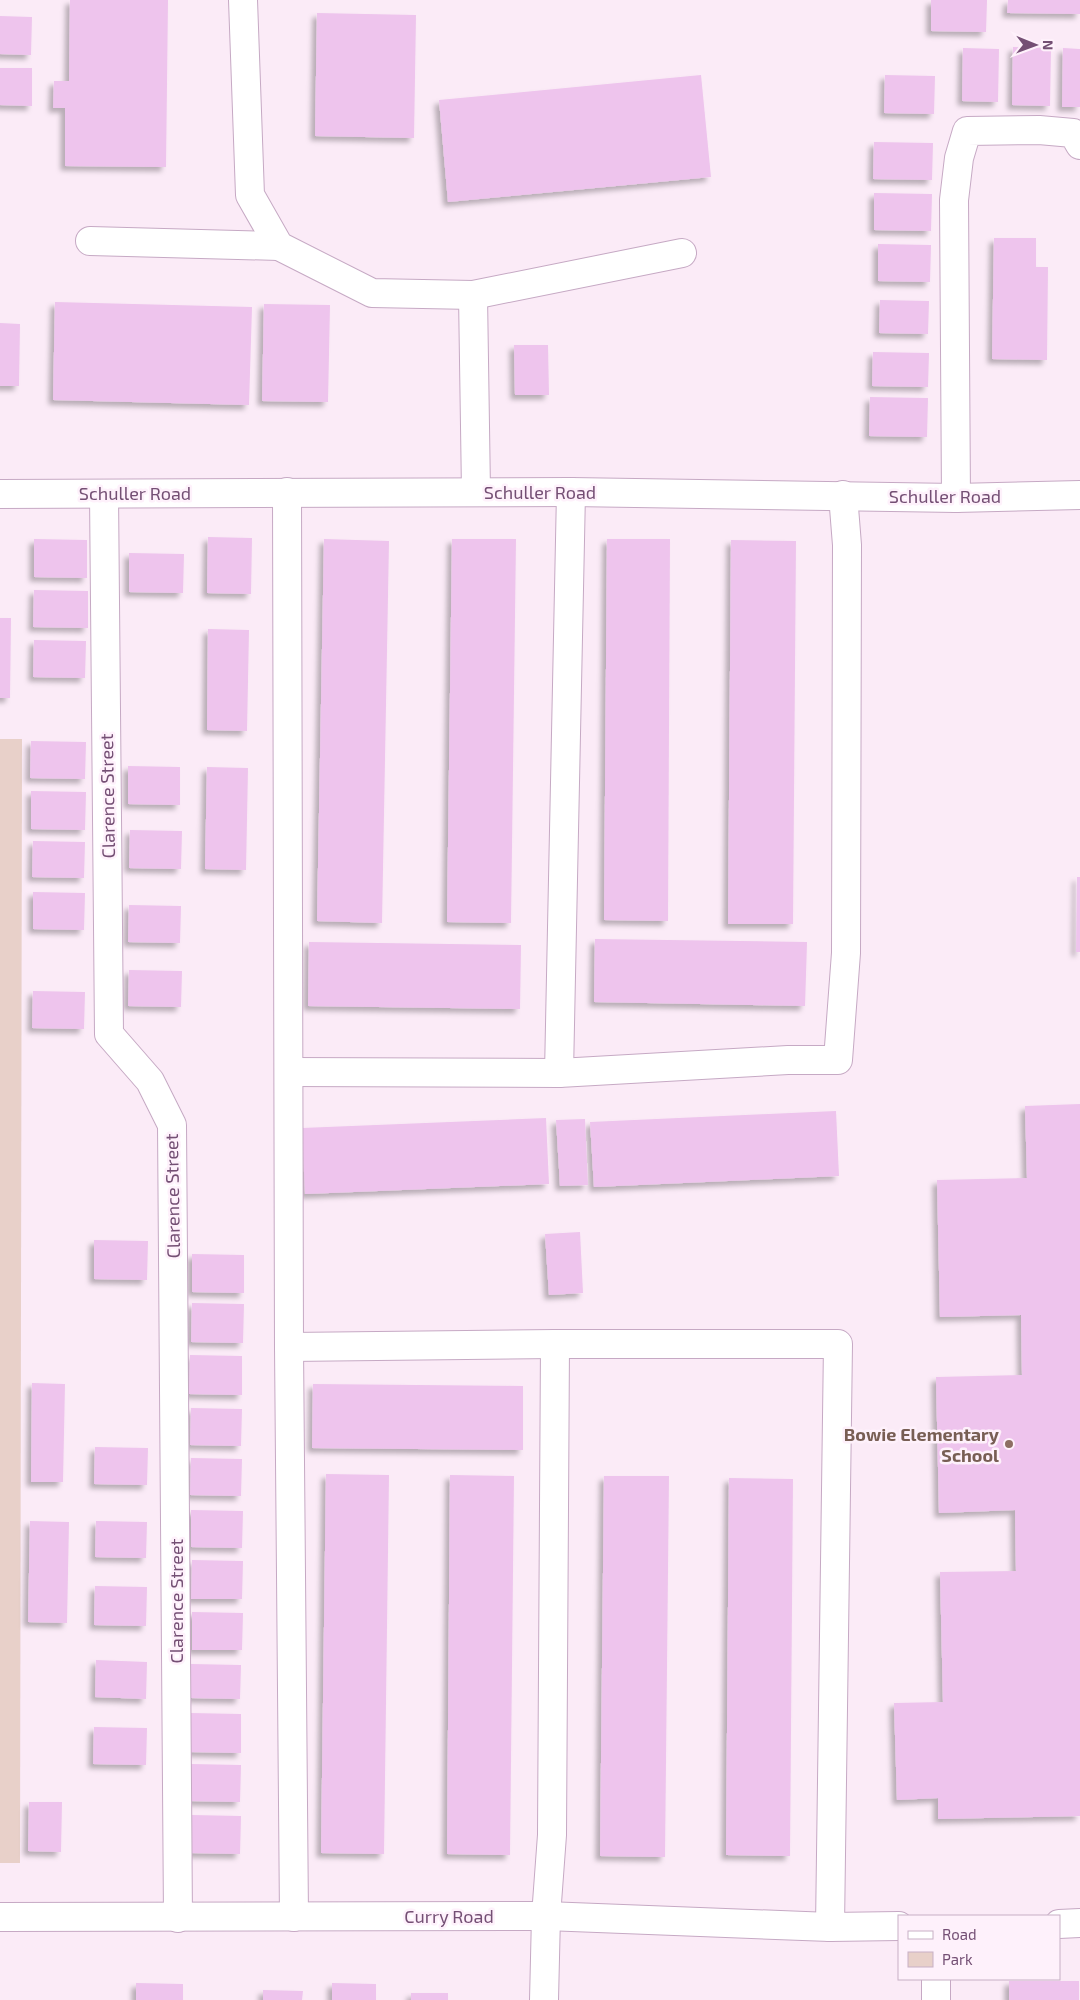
<svg xmlns="http://www.w3.org/2000/svg" width="1080" height="2000" font-family="'Exo 2',sans-serif">
<style>
.green{fill:#e8d0c9}
.building{fill:#eec4ed;filter:url(#shadow)}
.lines{fill:none;stroke-linecap:round;stroke-linejoin:round}
.minor-casing{stroke:#c6a9c4;stroke-width:30}
.minor{stroke:#fff;stroke-width:28}
.education-dot{fill:#8d6e63;stroke:#fef1fb;stroke-width:2}
.labels{text-anchor:middle;dominant-baseline:central;stroke-width:5;stroke-linejoin:round;paint-order:stroke}
.street-label{font-size:18px;fill:#744f74;stroke:#fef1fb}
.education-label{font-size:18px;font-weight:bold;fill:#785e54;stroke:#fef1fb;text-anchor:end}
</style>
<defs>
<filter id="shadow"><feDropShadow dx="-4.5" dy="4.5" stdDeviation="2.5" flood-color="#0004"/></filter>
</defs>
<rect width="100%" height="100%" fill="#fbebf7"/>
<path class="green" d="M0,739h22l-2,1124h-20z"/>
<g class="building">
<path d="M70,0h98l-2,167 -101,-1v-58h-12l1,-27h15z"/>
<path d="M931,0h56l-1,32 -55,-1z"/>
<path d="M1008,0h72v14l-73,-1z"/>
<path d="M317,13l99,2 -2,123 -99,-2z"/>
<path d="M0,16l32,1 -1,38 -31,-1z"/>
<path d="M1013,47l38,1 -1,58 -38,-1z"/>
<path d="M963,48l36,1 -1,53 -36,-1z"/>
<path d="M1063,48l17,1v58h-18z"/>
<path d="M0,68h32v38l-32,-1z"/>
<path d="M701,75l10,102 -263,25 -9,-102z"/>
<path d="M885,75l50,1 -1,38 -50,-1z"/>
<path d="M874,142l59,1 -1,37 -59,-1z"/>
<path d="M874,193l58,1 -1,37 -57,-1z"/>
<path d="M994,238h42v29h12l-1,93 -55,-1z"/>
<path d="M878,244l53,1 -1,37 -52,-1z"/>
<path d="M880,300l49,1 -1,33 -49,-1z"/>
<path d="M55,302l197,5 -3,98 -196,-5z"/>
<path d="M264,304l66,1 -2,97 -66,-1z"/>
<path d="M0,323l20,1 -1,62h-19z"/>
<path d="M514,345h34l1,50h-34z"/>
<path d="M873,352l56,1 -1,34 -56,-1z"/>
<path d="M870,397l58,1 -1,39 -58,-1z"/>
<path d="M208,537l44,1 -1,56 -44,-1z"/>
<path d="M34,539l53,1v38l-53,-1z"/>
<path d="M324,539l65,2 -7,382 -65,-2z"/>
<path d="M452,539h64l-5,384 -64,-1z"/>
<path d="M607,539h63l-2,382 -64,-1z"/>
<path d="M731,540l65,1 -3,383h-65z"/>
<path d="M129,553l55,1 -1,39 -54,-1z"/>
<path d="M34,590l54,1v37l-55,-1z"/>
<path d="M0,618h11l-1,80h-10z"/>
<path d="M208,629l41,1 -2,101 -40,-1z"/>
<path d="M34,640l52,1 -1,37 -52,-1z"/>
<path d="M31,741l55,1 -1,37 -55,-1z"/>
<path d="M128,766l52,1v38l-52,-1z"/>
<path d="M207,767l41,1 -2,102 -41,-1z"/>
<path d="M31,791l55,1 -1,38 -54,-1z"/>
<path d="M130,830l52,1 -1,38 -52,-1z"/>
<path d="M33,841l52,1 -1,36 -52,-1z"/>
<path d="M1077,877h3v75h-4z"/>
<path d="M33,892l52,1 -1,37 -51,-1z"/>
<path d="M129,905l52,1 -1,37 -52,-1z"/>
<path d="M595,939l212,3 -2,64 -211,-4z"/>
<path d="M309,942l212,3 -1,64 -212,-3z"/>
<path d="M129,970l53,1 -1,36 -53,-1z"/>
<path d="M33,991l52,1 -1,37 -52,-1z"/>
<path d="M1080,1104v712l-142,3v-21l-41,2 -3,-97 49,-1 -3,-130 76,-1 -1,-61 -76,3 -3,-136 86,-2 -1,-60 -81,2 -3,-137 90,-2 -2,-72z"/>
<path d="M836,1111l3,65 -245,11 -4,-65z"/>
<path d="M546,1118l3,66 -244,10 -3,-66z"/>
<path d="M585,1119l3,66 -28,1 -4,-66z"/>
<path d="M580,1232l3,61 -34,2 -4,-61z"/>
<path d="M94,1240l54,1 -1,39 -53,-1z"/>
<path d="M192,1254l52,1v38l-52,-1z"/>
<path d="M192,1303l52,1 -1,39 -52,-1z"/>
<path d="M190,1355l52,1v39l-53,-1z"/>
<path d="M32,1383l33,1 -2,98h-32z"/>
<path d="M313,1384l210,2v64l-211,-2z"/>
<path d="M191,1408l51,1 -1,37 -51,-1z"/>
<path d="M95,1447l53,1 -1,37 -53,-1z"/>
<path d="M191,1458l51,1 -1,37 -51,-1z"/>
<path d="M326,1474l63,1 -5,379 -63,-1z"/>
<path d="M450,1475l64,1 -4,379 -63,-1z"/>
<path d="M604,1476h65l-4,381 -65,-1z"/>
<path d="M729,1478l64,1 -3,377 -64,-1z"/>
<path d="M191,1510l52,1 -1,37 -51,-1z"/>
<path d="M30,1521l39,1 -2,101 -39,-1z"/>
<path d="M96,1521l51,1 -1,36 -51,-1z"/>
<path d="M192,1560l51,1 -1,38h-51z"/>
<path d="M95,1586l52,1 -1,39 -52,-1z"/>
<path d="M192,1612l51,1 -1,37h-50z"/>
<path d="M96,1660l51,2 -1,37 -51,-2z"/>
<path d="M191,1664l50,1 -1,34 -49,-1z"/>
<path d="M190,1713l51,1v39l-51,-1z"/>
<path d="M94,1727l53,1 -1,37 -53,-1z"/>
<path d="M191,1764l50,1 -1,37 -50,-1z"/>
<path d="M29,1802h33l-1,50 -33,-1z"/>
<path d="M191,1815l50,1 -1,38 -49,-1z"/>
<rect x="1009" y="1981" width="70" height="19"/>
<path d="M136,1983l47,1v16h-47z"/>
<path d="M332,1983l44,1v16h-44z"/>
<path d="M263,1990l40,1 -1,9h-39z"/>
<rect x="411" y="1993" width="37" height="7"/>
</g>
<g class="lines">
<defs>
<g id="minor">
<path d="M243,0l7,195 29,51 93,47 101,2 3,197"/>
<path d="M90,241l189,5"/>
<path d="M473,295l209,-42"/>
<path d="M287,492l2,855 5,570"/>
<path d="M0,494l571,-2 385,6 124,-3"/>
<path d="M104,494l5,540 41,47 22,44 6,793"/>
<path d="M956,498l-2,-298 5,-42 8,-27 72,-1 34,3 7,12"/>
<path d="M289,1072l270,1 229,-13h50l8,-107 1,-408 -4,-50"/>
<path d="M559,1073l12,-581"/>
<path d="M289,1347l266,-3h283l-8,583"/>
<path d="M0,1917l546,-1 284,11 69,-1"/>
<path d="M1059,1924l21,-1"/>
<path d="M544,2000l2,-84 6,-81 3,-491"/>
<path d="M936,2000v-21"/>
</g>
</defs>
<use href="#minor" class="minor-casing"/>
<use href="#minor" class="minor"/>
</g>
<circle class="education-dot" cx="1009" cy="1444" r="5"/>
<g class="labels">
<g class="street-label">
<text x="540" y="492">Schuller Road</text>
<text x="135" y="493">Schuller Road</text>
<text x="945" y="496">Schuller Road</text>
<text transform="translate(107 796) rotate(-91)">Clarence Street</text>
<text transform="translate(172 1196) rotate(-91)">Clarence Street</text>
<text transform="translate(176 1601) rotate(-90)">Clarence Street</text>
<text x="449" y="1916">Curry Road</text>
</g>
<g class="education-label">
<text x="999" y="1434">Bowie Elementary<tspan x="999" dy="21">School</tspan></text>
</g>
</g>
<rect x="898" y="1915" width="162" height="65" fill="#fef1fb" stroke="#c7b0c5"/>
<rect x="908" y="1931" width="25" height="8" fill="#ffffff" stroke="#c7b0c5"/>
<text x="942" y="1940" font-size="15" fill="#744f74">Road</text>
<rect x="908" y="1952" width="25" height="15" fill="#e8d0c9" stroke="#c7b0c5"/>
<text x="942" y="1965" font-size="15" fill="#744f74">Park</text>
<g transform="translate(1035 45) rotate(91)" stroke="#fef1fb" stroke-width="4" paint-order="stroke">
<path d="M0-4L9 19L0 12L-9 19Z" fill="#744f74"/>
<text y="-8" font-size="14" font-weight="bold" text-anchor="middle" fill="#744f74">N</text>
</g>
</svg>
